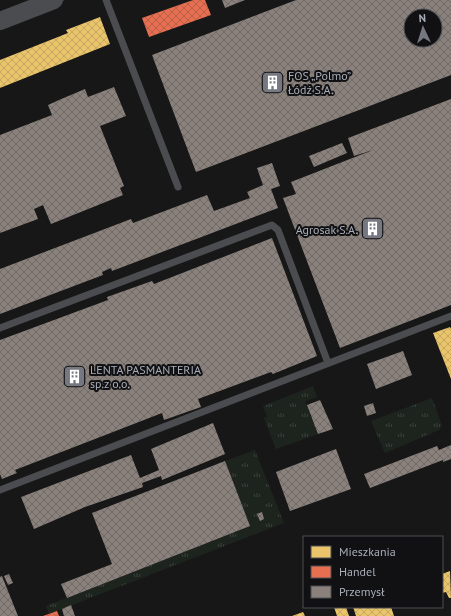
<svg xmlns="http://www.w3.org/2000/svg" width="451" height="616" font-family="'PT Sans',sans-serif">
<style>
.grass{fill:url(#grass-tufts)}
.homes{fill:url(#homes-cross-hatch)}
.shops{fill:url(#shops-cross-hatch)}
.industry{fill:url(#industry-cross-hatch);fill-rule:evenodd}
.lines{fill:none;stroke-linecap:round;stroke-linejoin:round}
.service{stroke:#4b4c50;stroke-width:7}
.tertiary{stroke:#4b4c50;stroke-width:18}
.tram{stroke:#4b4c4f;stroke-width:1}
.labels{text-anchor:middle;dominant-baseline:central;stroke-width:4;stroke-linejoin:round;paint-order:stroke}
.poi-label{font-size:12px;fill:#a8adb8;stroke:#111113;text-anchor:start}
</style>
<defs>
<pattern id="grass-tufts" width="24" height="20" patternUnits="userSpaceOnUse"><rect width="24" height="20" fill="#1d241e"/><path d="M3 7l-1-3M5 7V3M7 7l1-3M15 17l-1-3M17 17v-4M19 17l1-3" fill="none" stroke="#3b413d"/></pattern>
<pattern id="homes-cross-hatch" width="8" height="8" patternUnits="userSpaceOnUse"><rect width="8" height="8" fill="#e9c46a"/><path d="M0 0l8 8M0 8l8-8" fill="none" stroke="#c4a760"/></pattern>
<pattern id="shops-cross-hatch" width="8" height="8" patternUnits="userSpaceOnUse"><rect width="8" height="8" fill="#e76f51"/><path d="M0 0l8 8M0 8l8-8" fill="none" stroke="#ba604a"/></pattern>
<pattern id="industry-cross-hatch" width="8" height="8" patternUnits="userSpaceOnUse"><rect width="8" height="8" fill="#8a817c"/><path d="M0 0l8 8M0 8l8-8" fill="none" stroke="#706a67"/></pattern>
</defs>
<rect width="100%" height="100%" fill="#171717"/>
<g class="grass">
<path d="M313,386l4,11 -12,4 13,33 -42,15 -12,-31 3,-1 -4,-11z"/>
<path d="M432,398l10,28 -3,4 -54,23 -14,-32z"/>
<path d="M255,450l29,73 -235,91 -3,-8 204,-80 -25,-65z"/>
</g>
<g class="homes">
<path d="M100,17l10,27 -110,44v-28l68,-27 -2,-3z"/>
<path d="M450,327l1,2v50l-18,-46z"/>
<path d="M450,571l1,27h-2l-3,-6 -4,1v-19z"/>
<path d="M334,607h12l3,9h-12z"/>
<path d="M353,607h38l3,9h-38z"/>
<path d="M303,612l2,4h-13z"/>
</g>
<g class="shops">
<path d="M193,0h12l6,15 -62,22 -7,-19z"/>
<path d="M57,611l2,5h-16z"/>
</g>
<g class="industry">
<path d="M222,0h23l-20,8z"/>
<path d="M296,0h155v75l-255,97 -44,-117zM411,16h24v24h-24z"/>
<path d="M114,87l12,29 -26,10 24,60 -4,2 3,7 -72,29 -8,-19 -9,4 4,10 -38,14v-98l52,-20 -4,-10 11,-5 26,-11 3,8z"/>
<path d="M451,99v206l-111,43 -57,-150 13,-4 -5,-12 82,-32 -19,6 -6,-18z"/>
<path d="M342,143l5,10 -33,14 -5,-11z"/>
<path d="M272,163l8,23 -9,3 7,19 -166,63 -1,-3 -9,4 1,3 -103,39v-45l131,-50 2,4 74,-28 7,16 36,-13 -3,-6 16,-7 -6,-17z"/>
<path d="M272,238l45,118 -44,18 -2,-2 -73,27 3,8 -37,13 -2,-7 -147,57 2,3 -15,6 -2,-5v-134l108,-40 -1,-3 45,-16 2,3z"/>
<path d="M403,351l9,24 -36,14 -9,-25z"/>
<path d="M320,400l13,29 -15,5 -11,-29z"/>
<path d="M373,403l3,10 -9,3 -3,-10z"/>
<path d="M213,423l12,31 -63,26 -1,-4 -19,7 1,4 -58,20 -51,22 -13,-32 110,-42 9,23 19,-8 -8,-21z"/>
<path d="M451,445v14l-8,3v-2l-73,28 -6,-14 73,-28 2,4z"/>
<path d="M336,449l15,40 -61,22 -14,-39z"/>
<path d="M225,461l25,65 -183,72 -6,-14 51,-20 -20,-51z"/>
<path d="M262,512l2,7 -4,2 -3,-7z"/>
<path d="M9,574l4,9 -5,2 -4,-9z"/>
<path d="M2,576l16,40h-18v-39z"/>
<path d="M71,605l4,11h-11l-2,-7z"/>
</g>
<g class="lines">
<g class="service">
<path d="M106,0l72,187"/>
<path d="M0,328l272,-103 6,5 50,133"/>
<path d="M0,490l451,-174"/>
</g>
<path class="tertiary" d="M0,21l54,-21"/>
<g class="tram">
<path d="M0,17l44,-17"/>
<path d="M0,25l64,-25"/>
</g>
</g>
<defs>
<symbol id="building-square" viewBox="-11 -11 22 22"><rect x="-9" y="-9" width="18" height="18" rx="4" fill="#757880" stroke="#111113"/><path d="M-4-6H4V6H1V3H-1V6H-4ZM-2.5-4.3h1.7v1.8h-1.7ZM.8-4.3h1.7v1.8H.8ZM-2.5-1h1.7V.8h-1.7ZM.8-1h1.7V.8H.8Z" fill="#fff"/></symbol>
</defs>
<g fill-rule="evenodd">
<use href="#building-square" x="260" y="70" width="25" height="25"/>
<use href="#building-square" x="360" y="216" width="25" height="25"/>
<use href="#building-square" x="62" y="364" width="25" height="25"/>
</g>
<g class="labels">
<g class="poi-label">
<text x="288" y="75">FOS „Polmo”<tspan x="288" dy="14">Łódź S.A.</tspan></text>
<text x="358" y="229" text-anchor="end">Agrosak S.A.</text>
<text x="90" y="369">LENTA PASMANTERIA<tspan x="90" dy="14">sp.z o.o.</tspan></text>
</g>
</g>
<rect x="303" y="536" width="140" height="72" fill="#111113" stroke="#4d4f55"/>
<rect x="311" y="546" width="20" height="12" fill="#e9c46a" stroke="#4d4f55"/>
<text x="339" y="556" font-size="12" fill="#a8adb8">Mieszkania</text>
<rect x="311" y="566" width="20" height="12" fill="#e76f51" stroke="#4d4f55"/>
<text x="339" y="576" font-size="12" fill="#a8adb8">Handel</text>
<rect x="311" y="586" width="20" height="12" fill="#8a817c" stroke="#4d4f55"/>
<text x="339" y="596" font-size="12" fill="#a8adb8">Przemysł</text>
<g transform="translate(423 28) rotate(356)"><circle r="19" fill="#111113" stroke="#4d4f55"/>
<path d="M0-3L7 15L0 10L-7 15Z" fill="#757880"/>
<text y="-6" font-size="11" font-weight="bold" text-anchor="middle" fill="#a8adb8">N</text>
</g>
</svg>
